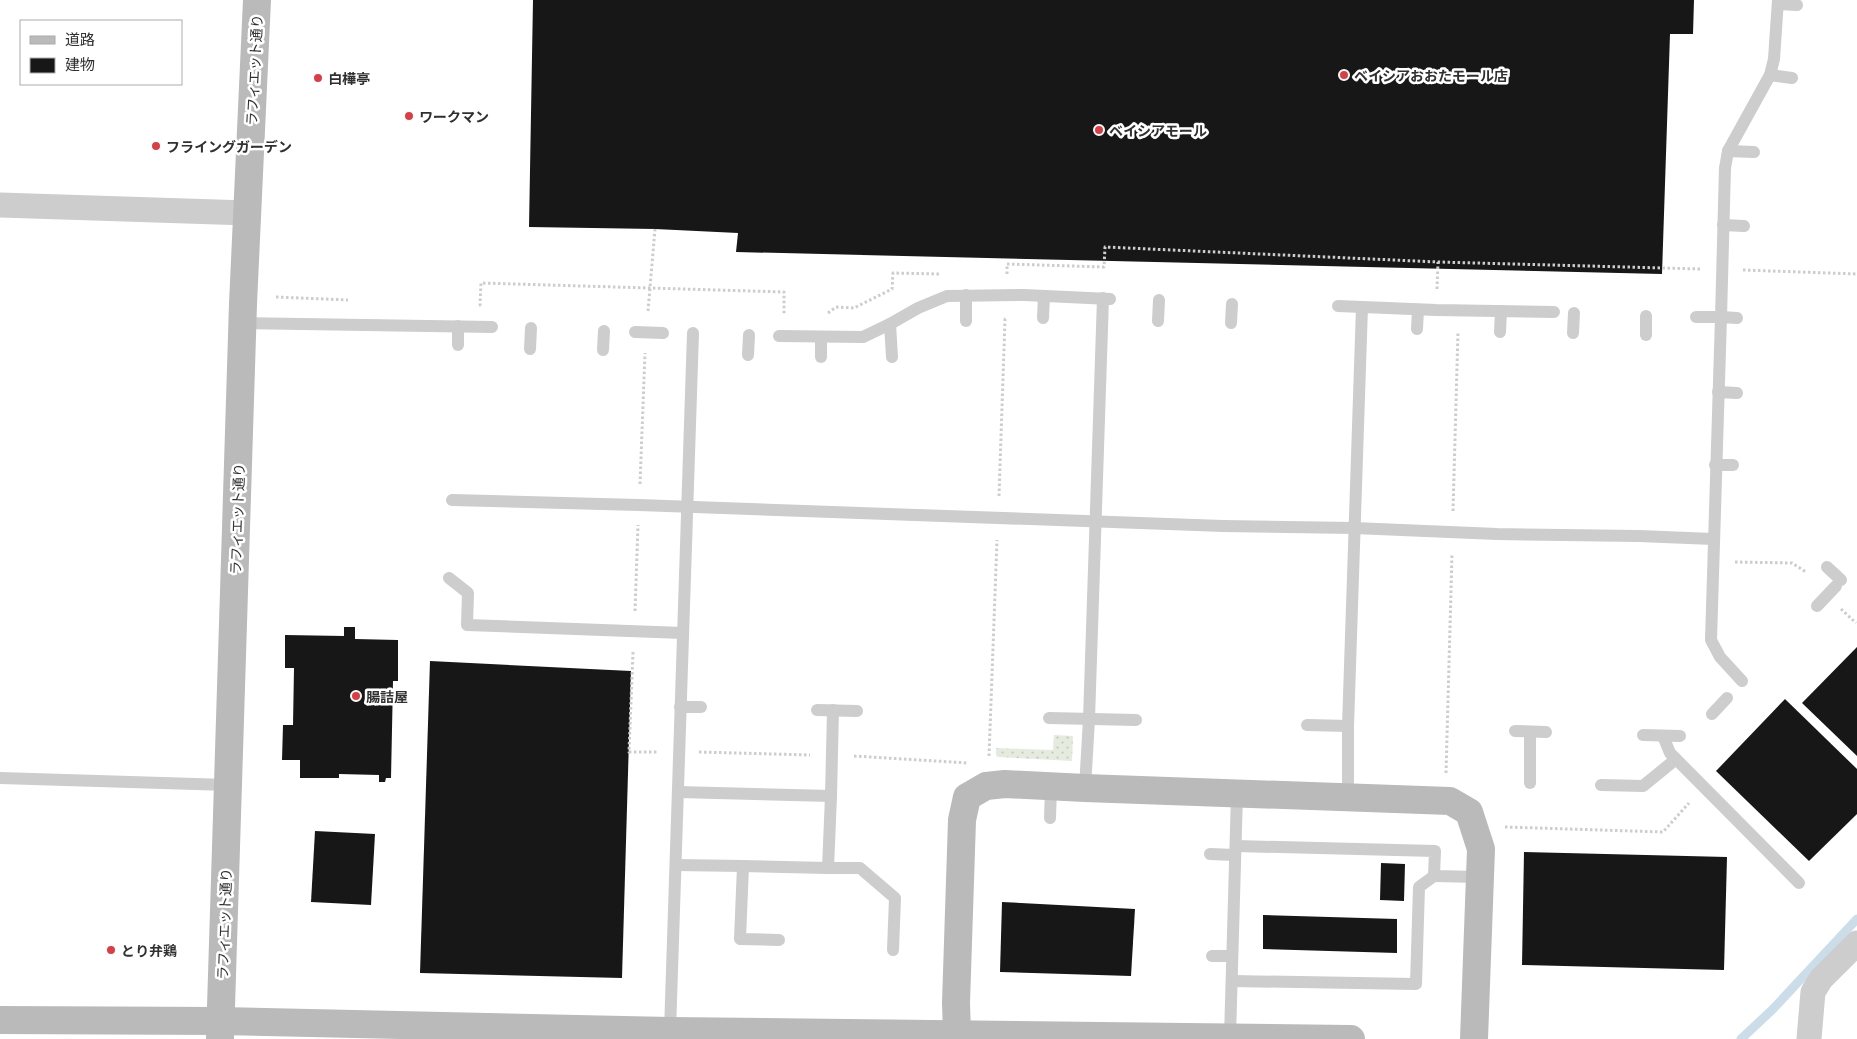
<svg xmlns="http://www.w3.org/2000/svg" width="1857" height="1039" font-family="'Titillium Web','Noto Sans JP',sans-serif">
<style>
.grass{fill:url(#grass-dots)}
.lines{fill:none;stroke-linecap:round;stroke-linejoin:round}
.stream{stroke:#ccddea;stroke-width:9}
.building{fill:#171717}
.path{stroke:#cdcdcd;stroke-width:3;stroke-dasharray:2.5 2.5;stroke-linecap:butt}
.lane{stroke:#cdcdcd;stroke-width:12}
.street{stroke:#cdcdcd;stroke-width:25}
.secondary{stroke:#bababa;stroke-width:28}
.poi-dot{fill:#da3e44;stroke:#fff;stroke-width:2}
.labels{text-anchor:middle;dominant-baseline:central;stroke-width:5;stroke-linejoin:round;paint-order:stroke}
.street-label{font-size:14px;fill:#303030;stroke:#fff}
.poi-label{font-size:14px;font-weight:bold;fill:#303030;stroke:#fff;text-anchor:start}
</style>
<defs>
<pattern id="grass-dots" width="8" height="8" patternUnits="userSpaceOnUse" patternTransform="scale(1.25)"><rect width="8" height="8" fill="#e5ecdf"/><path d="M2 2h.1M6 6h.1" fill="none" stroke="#c5cbc0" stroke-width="1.8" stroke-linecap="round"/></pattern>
</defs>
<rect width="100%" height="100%" fill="#fff"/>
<path class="grass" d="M1054,735l19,1 -1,25 -74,-4 -2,-2v-7l57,2z"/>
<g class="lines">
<path class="stream" d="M1741,1039l32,-30 84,-90"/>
</g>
<g class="building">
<path d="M533,0h1161l-1,34h-23l-8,240 -926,-22 2,-19 -83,-4 -126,-2z"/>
<path d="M344,627h11v12l43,1v41h-5l-2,97h-5l-1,4h-6v-7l-40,-1v4h-39v-18h-18l1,-35h10l1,-57h-9v-33l59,1z"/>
<path d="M1857,647v109l-55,-53z"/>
<path d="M430,661l201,10 -9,307 -202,-5z"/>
<path d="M1785,699l72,70v45l-48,47 -93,-90z"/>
<path d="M315,831l60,3 -4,71 -60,-3z"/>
<path d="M1524,852l203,5 -3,113 -202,-5z"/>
<path d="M1381,863l24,1 -1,37 -24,-1z"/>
<path d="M1002,902l133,7 -4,67 -131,-4z"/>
<path d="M1263,915l134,4v34l-134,-4z"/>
</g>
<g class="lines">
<g class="path">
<path d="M1743,270l114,4"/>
<path d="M1007,274v-10l97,3 1,-20 333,15 263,7"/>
<path d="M1437,289l1,-27"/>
<path d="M276,297l72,3"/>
<path d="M479,305h1l1,-22 303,9v22"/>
<path d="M648,311l7,-82"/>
<path d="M828,313l8,-6 18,1 38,-19 1,-16 46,1"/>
<path d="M640,484l5,-131"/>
<path d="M999,496l6,-177h1"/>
<path d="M1453,511l5,-179"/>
<path d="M1735,562l57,1 14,9"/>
<path d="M1841,609l15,14"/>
<path d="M635,611l3,-86"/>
<path d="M633,652l-4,100h29"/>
<path d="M699,752l111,3"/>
<path d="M854,756l114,7"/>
<path d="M989,756l8,-216"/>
<path d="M1446,773l6,-219"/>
<path d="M1505,827l158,5 26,-29"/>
</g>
<g class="lane">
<path d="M1778,4l19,1"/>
<path d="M1770,75l22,3"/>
<path d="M1728,151l26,1"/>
<path d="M1723,225l21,1"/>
<path d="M1338,306l98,4 118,2"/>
<path d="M1696,317h25l4,-149 3,-17 42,-76 4,-16 4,-59"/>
<path d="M1043,318l1,-22"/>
<path d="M1737,318l-16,-1 -10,323 9,17 22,24"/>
<path d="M966,321v-26"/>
<path d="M1158,321l1,-21"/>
<path d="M243,323l249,4"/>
<path d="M1231,323l1,-19"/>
<path d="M890,324l2,33"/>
<path d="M1417,329l1,-19"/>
<path d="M635,332l28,1"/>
<path d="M1500,332l1,-21"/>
<path d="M1573,333l1,-20"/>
<path d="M1646,335v-19"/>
<path d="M779,336l84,1 27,-13 28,-16 29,-12 77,-1 86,4"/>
<path d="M458,345v-19"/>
<path d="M530,349l1,-21"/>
<path d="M603,350l1,-19"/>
<path d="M748,355l1,-20"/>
<path d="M821,357v-19"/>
<path d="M1718,392l19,1"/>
<path d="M1715,465h18"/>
<path d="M452,500l187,5 584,21 131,2 143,6 142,2 74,3"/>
<path d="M1827,567l14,13"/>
<path d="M449,578l19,15 -1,32 216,8"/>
<path d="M1817,606l19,-20"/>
<path d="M680,707h21"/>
<path d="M817,710l40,1"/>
<path d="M1712,714l15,-16"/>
<path d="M1049,718l87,2"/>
<path d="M1307,725l41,1"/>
<path d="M1515,731l31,1"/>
<path d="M1643,735l37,1"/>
<path d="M1663,736l7,17 129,130"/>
<path d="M0,778l228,7"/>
<path d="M1530,783v-51"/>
<path d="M1601,785l42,1 33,-27"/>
<path d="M1085,788l4,-69 14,-421"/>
<path d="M678,792l153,4 2,-86"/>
<path d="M1348,798v-72l14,-419"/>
<path d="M1050,818l1,-31"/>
<path d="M1236,846l199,5 -1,25 46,1"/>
<path d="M1210,854l25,1"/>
<path d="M676,865l67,1 -3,73 39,1"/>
<path d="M743,866l85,2 3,-72"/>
<path d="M828,868h32l35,30 -2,52"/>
<path d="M1212,956h20"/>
<path d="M1232,981l184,3 3,-97 15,-11"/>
<path d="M670,1031l23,-698"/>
<path d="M1230,1037l7,-243"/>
</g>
<g class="street">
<path d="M0,205l248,8"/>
<path d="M1809,1039l4,-47 8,-13 36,-36"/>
</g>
<g class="secondary">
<path d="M0,1020l220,1 450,10 681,8"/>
<path d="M957,1033l-1,-30 6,-183 5,-23 19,-11 19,-2 80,4 365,13 19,11 12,37 -7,190"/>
<path d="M220,1039l23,-735 14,-304"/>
</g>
</g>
<g class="poi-dot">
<circle cx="1344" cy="75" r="5"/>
<circle cx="318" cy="78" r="5"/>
<circle cx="409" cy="116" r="5"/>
<circle cx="1099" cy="130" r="5"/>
<circle cx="156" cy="146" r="5"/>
<circle cx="356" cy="696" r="5"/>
<circle cx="111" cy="950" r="5"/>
</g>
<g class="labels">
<g class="street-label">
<text transform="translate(254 70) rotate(-87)">ラフィエット通り</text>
<text transform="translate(237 519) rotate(-88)">ラフィエット通り</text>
<text transform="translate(224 924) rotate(-88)">ラフィエット通り</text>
</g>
<g class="poi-label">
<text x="1354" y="75">ベイシアおおたモール店</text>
<text x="328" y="78">白樺亭</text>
<text x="419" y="116">ワークマン</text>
<text x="1109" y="130">ベイシアモール</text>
<text x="166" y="146">フライングガーデン</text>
<text x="366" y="696">腸詰屋</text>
<text x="121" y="950">とり弁鶏</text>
</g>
</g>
<rect x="20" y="20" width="162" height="65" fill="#ffffff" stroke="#acacac"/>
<rect x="30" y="36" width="25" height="8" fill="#bababa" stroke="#acacac"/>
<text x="65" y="45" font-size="15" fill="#303030">道路</text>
<rect x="30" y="58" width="25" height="15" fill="#171717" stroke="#acacac"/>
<text x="65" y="70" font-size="15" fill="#303030">建物</text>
</svg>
